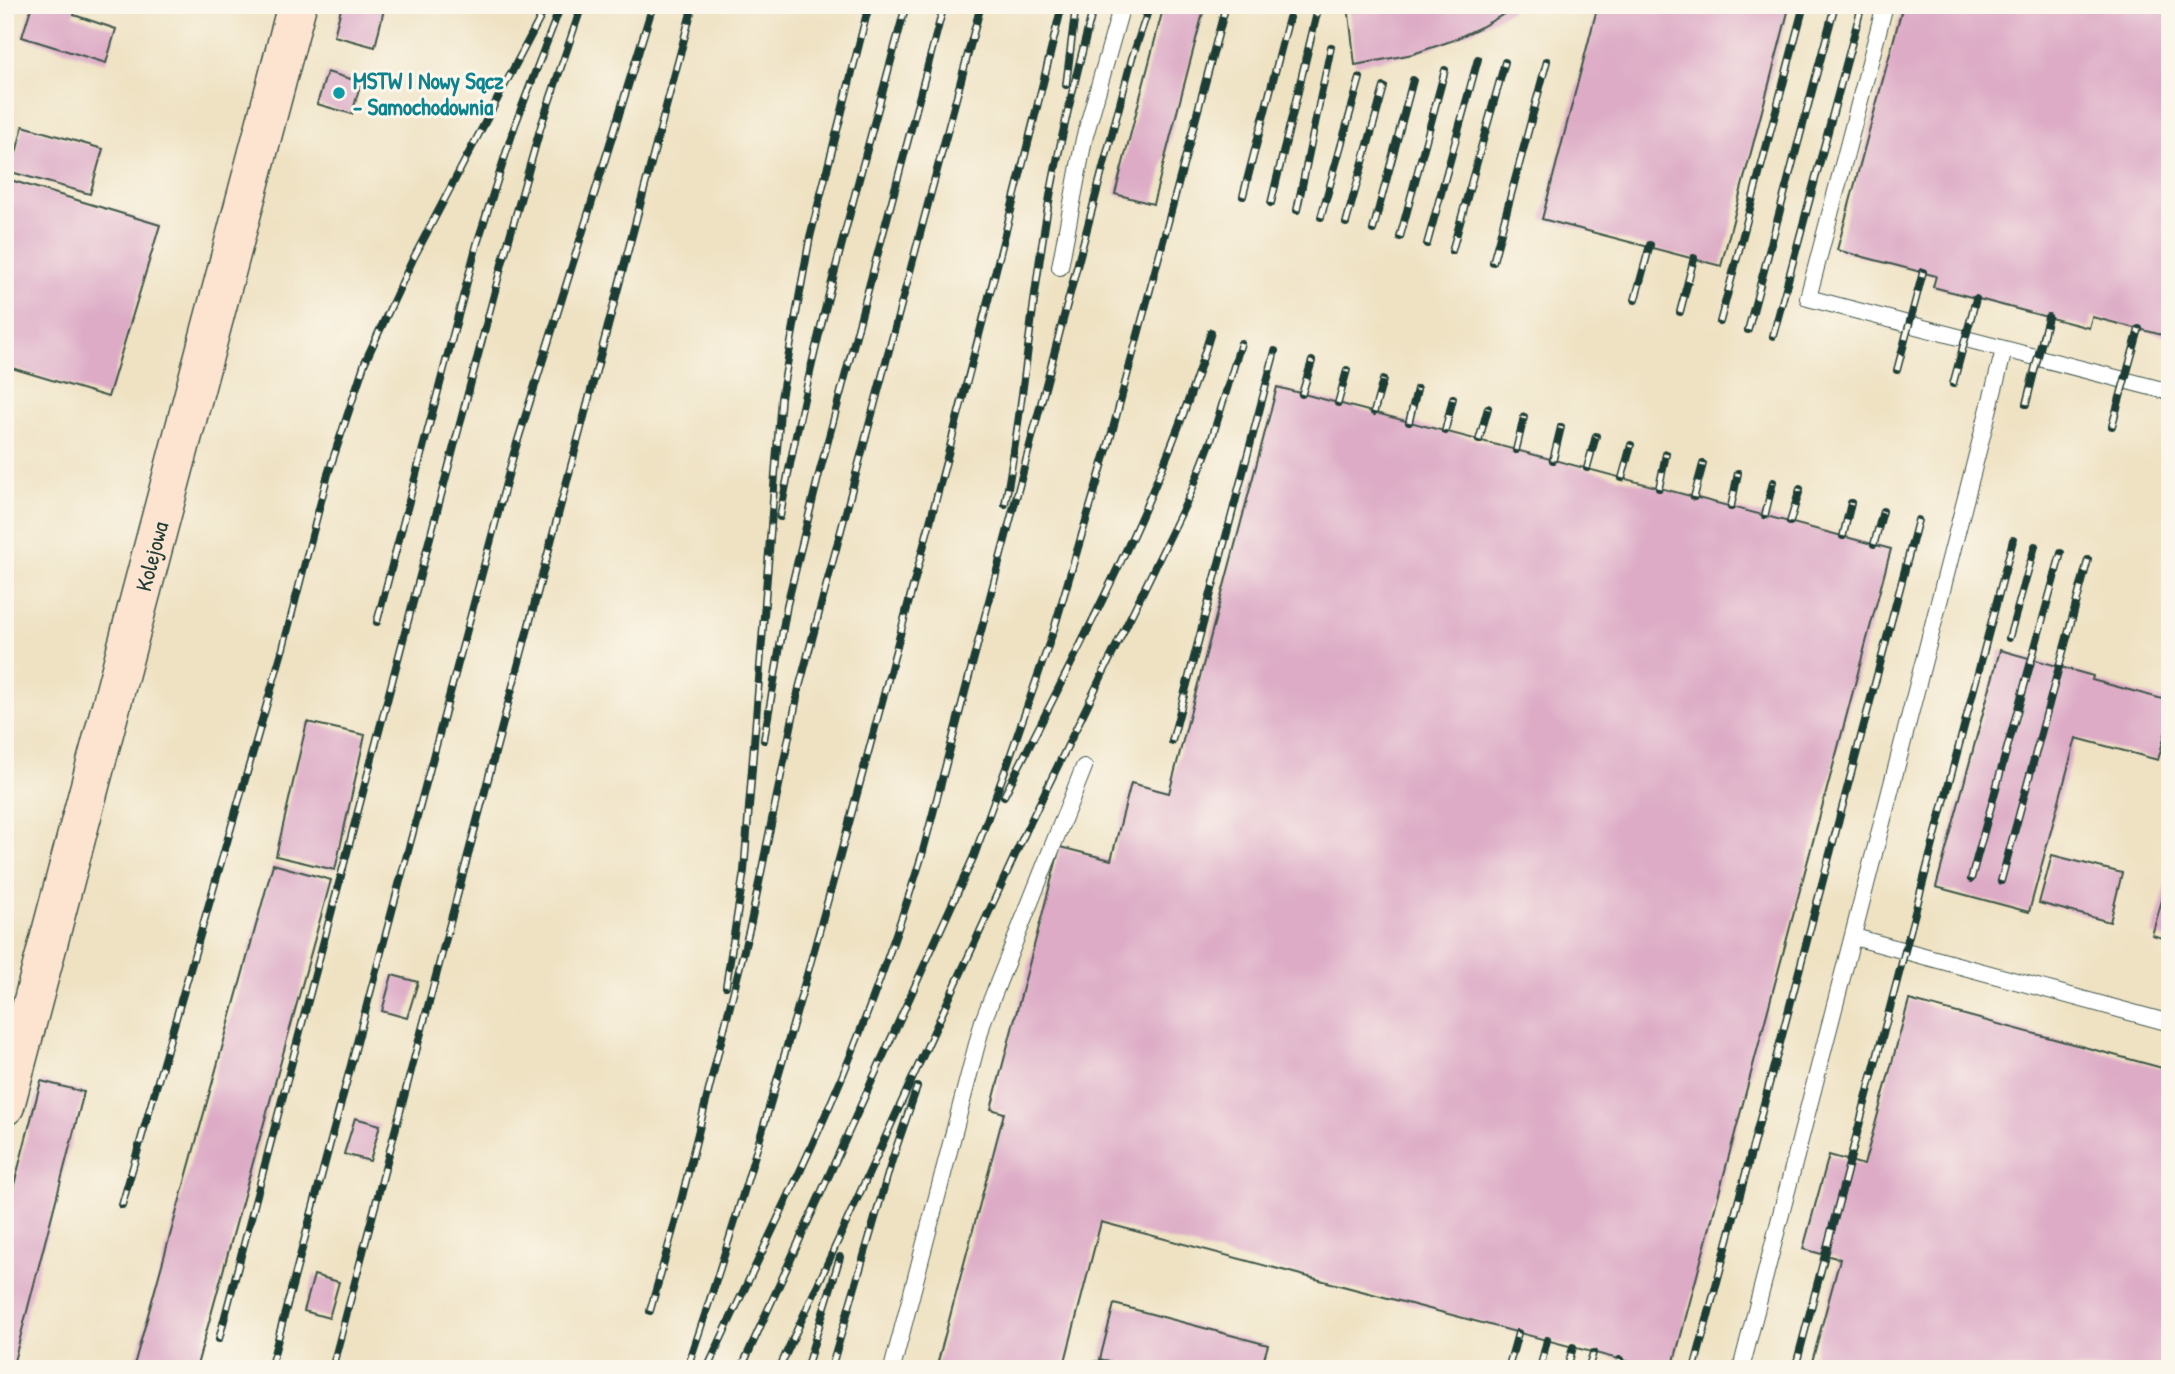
<svg xmlns="http://www.w3.org/2000/svg" width="2175" height="1374" font-family="'Patrick Hand',sans-serif">
<style>
.building{fill:#ddabc6}
.lines{fill:none;stroke-linecap:round;stroke-linejoin:round}
.lane-casing{stroke:#3e5649;stroke-width:18}
.secondary-casing{stroke:#3e5649;stroke-width:41}
.lane{stroke:#fff;stroke-width:16}
.secondary{stroke:#fde4d1;stroke-width:38}
.rail-casing{stroke:#1f3d34;stroke-width:8}
.rail{stroke:#fbf7ec;stroke-width:5;stroke-dasharray:16;stroke-linecap:butt}
.culture-dot{fill:#0f9aa8;stroke:#fbf7ec;stroke-width:2.5}
.labels{text-anchor:middle;dominant-baseline:central;stroke-width:6;stroke-linejoin:round;paint-order:stroke}
.culture-label{font-size:23px;font-weight:bold;fill:#0d838f;stroke:#fbf7ec;text-anchor:start}
.street-label{font-size:23px;fill:#1f3d34;stroke:#fbf7ec}
</style>
<rect width="100%" height="100%" fill="#fbf7ec"/>
<filter id="ink" filterUnits="userSpaceOnUse"><feTurbulence type="fractalNoise" baseFrequency=".0143" numOctaves="2"/><feDisplacementMap in="SourceGraphic" scale="14" xChannelSelector="R" yChannelSelector="G"/><feConvolveMatrix kernelMatrix="1 2 1 2 8 2 1 2 1" color-interpolation-filters="sRGB"/></filter>
<filter id="wash" filterUnits="userSpaceOnUse"><feTurbulence type="fractalNoise" baseFrequency=".00686" numOctaves="4" result="noise"/><feDisplacementMap in="SourceGraphic" scale="28" xChannelSelector="R" yChannelSelector="G"/><feGaussianBlur stdDeviation="1.57" result="paint"/><feColorMatrix in="noise" values="0 0 0 0 0 0 0 0 0 0 0 0 0 0 0 0 0 1.4 0 .05"/><feComposite in="paint" operator="in"/></filter>
<g filter="url(#wash)">
<rect width="100%" height="100%" fill="#efe2c3"/>
<g id="blocks">
<g class="building">
<path d="M32,5h45l-3,10 42,14 -10,34 -84,-26z"/>
<path d="M342,5h43l-10,42 -41,-11z"/>
<path d="M1164,5h41l-52,199 -38,-10z"/>
<path d="M1348,5h172l-39,22 -30,14 -38,13 -58,11z"/>
<path d="M1598,5h34l19,5 2,-5h109l26,7 -67,254 -179,-47z"/>
<path d="M1903,5h267v332l-78,-20 -3,11 -156,-41 3,-11 -99,-26z"/>
<path d="M327,72l34,10 -9,32 -35,-10z"/>
<path d="M23,126l80,23 -13,45 -79,-22z"/>
<path d="M7,179l153,46 -52,172 -103,-31v-181z"/>
<path d="M1277,387l614,162 -219,820h-16l-555,-147 -38,147h-127l68,-256 -13,-4 69,-262 51,13 20,-77 38,10z"/>
<path d="M2000,650l93,26 -1,4 78,21v15l-12,44 -82,-22 -47,174 -93,-25z"/>
<path d="M307,722l58,13 -30,135 -59,-14z"/>
<path d="M2052,855l70,18 -12,49 -71,-19z"/>
<path d="M273,864l58,16 -135,489h-63z"/>
<path d="M2169,876h1v64l-18,-5z"/>
<path d="M392,975l26,7 -11,36 -25,-7z"/>
<path d="M1909,1000l261,70v299h-360l30,-110 -37,-10 26,-94 35,10z"/>
<path d="M41,1081l43,11 -72,277h-7v-150z"/>
<path d="M355,1118l25,7 -10,36 -26,-7z"/>
<path d="M314,1275l25,7 -10,36 -25,-7z"/>
<path d="M1114,1304l154,41 -7,24h-125l-36,-10z"/>
</g>
</g>
</g>
<g filter="url(#ink)">
<use href="#blocks" fill-opacity="0" stroke="#3e5649" stroke-width="2"/>
<g class="lines">
<defs>
<g id="lane">
<path d="M1885,5l-77,293 362,94"/>
<path d="M1060,267l24,-128 38,-134"/>
<path d="M1854,937l316,86"/>
<path d="M892,1369l91,-348 101,-254"/>
<path d="M1097,1369h5"/>
<path d="M1741,1369l263,-1019"/>
</g>
<g id="secondary">
<path id="s1" d="M5,1106l292,-1101"/>
</g>
</defs>
<use href="#lane" class="lane-casing"/>
<use href="#secondary" class="secondary-casing"/>
<use href="#lane" class="lane"/>
<use href="#secondary" class="secondary"/>
<defs>
<g id="rail">
<path d="M1066,85l10,-80"/>
<path d="M1243,196l46,-178"/>
<path d="M1271,203l46,-190"/>
<path d="M1297,210l34,-163"/>
<path d="M1321,217l39,-139"/>
<path d="M1346,223l38,-136"/>
<path d="M1373,230l40,-150"/>
<path d="M1400,237l45,-167"/>
<path d="M1427,244l51,-185"/>
<path d="M1452,251l53,-189"/>
<path d="M1493,262l54,-201"/>
<path d="M1635,300l15,-55"/>
<path d="M1680,312l14,-54"/>
<path d="M1720,322l84,-317"/>
<path d="M1748,330l87,-325"/>
<path d="M1773,336l89,-331"/>
<path d="M1897,370l26,-98"/>
<path d="M1953,384l23,-85"/>
<path d="M1302,394l10,-33"/>
<path d="M1338,403l9,-33"/>
<path d="M2026,404l22,-87"/>
<path d="M1374,412l9,-32"/>
<path d="M1409,422l8,-33"/>
<path d="M2112,426l27,-97"/>
<path d="M1445,431l8,-33"/>
<path d="M1479,440l9,-32"/>
<path d="M1516,450l8,-33"/>
<path d="M1553,460l8,-33"/>
<path d="M1587,468l9,-32"/>
<path d="M1622,478l9,-33"/>
<path d="M1659,488l7,-34"/>
<path d="M1694,497l9,-33"/>
<path d="M1005,504c18,-94 25,-190 41,-285 12,-72 30,-143 48,-214"/>
<path d="M1731,507l7,-34"/>
<path d="M1765,515l8,-33"/>
<path d="M780,517c31,-173 81,-343 126,-512"/>
<path d="M1790,522l10,-33"/>
<path d="M1843,536l8,-33"/>
<path d="M1874,544l9,-33"/>
<path d="M377,622l100,-378 38,-119 46,-120"/>
<path d="M2009,638l26,-92"/>
<path d="M764,740l23,-135 31,-127 126,-473"/>
<path d="M1172,741l103,-390"/>
<path d="M1004,796c76,-151 158,-301 207,-464"/>
<path d="M1971,879l90,-326"/>
<path d="M2001,881l87,-321"/>
<path d="M726,986l18,-115 37,-473 29,-161 59,-232"/>
<path d="M122,1205l161,-557 45,-174 37,-112 48,-103 134,-254"/>
<path d="M650,1311l29,-102 72,-287 48,-234 182,-683"/>
<path d="M219,1339l283,-1075 39,-138 41,-121"/>
<path d="M270,1369l244,-916 139,-448"/>
<path d="M332,1369l361,-1364"/>
<path d="M687,1369c76,-225 137,-454 199,-682 61,-227 121,-454 176,-682"/>
<path d="M707,1369c48,-105 101,-208 144,-314 26,-66 50,-132 71,-200l210,-797 18,-53"/>
<path d="M741,1369l233,-513 33,-91 47,-136 57,-193 115,-431"/>
<path d="M779,1369l247,-538 164,-336 22,-57 29,-95"/>
<path d="M806,1369l34,-112"/>
<path d="M831,1369l61,-209 25,-73"/>
<path d="M1508,1369l10,-36"/>
<path d="M1540,1369l7,-29"/>
<path d="M1567,1369l6,-22"/>
<path d="M1588,1369l5,-16"/>
<path d="M1618,1369l2,-9"/>
<path d="M1694,1369l224,-849"/>
<path d="M1795,1369l218,-829"/>
</g>
</defs>
<use href="#rail" class="rail-casing"/>
<use href="#rail" class="rail"/>
</g>
</g>
<circle class="culture-dot" cx="339" cy="93" r="7"/>
<g class="labels">
<g class="culture-label">
<text x="353" y="80">MSTW I Nowy Sącz<tspan x="353" dy="26">- Samochodownia</tspan></text>
</g>
<g class="street-label">
<text stroke="none"><textPath href="#s1" startOffset="569">Kolejowa</textPath></text>
</g>
</g>
<rect width="2175" height="1374" fill="none" stroke="#fbf7ec" stroke-width="28"/>
</svg>
